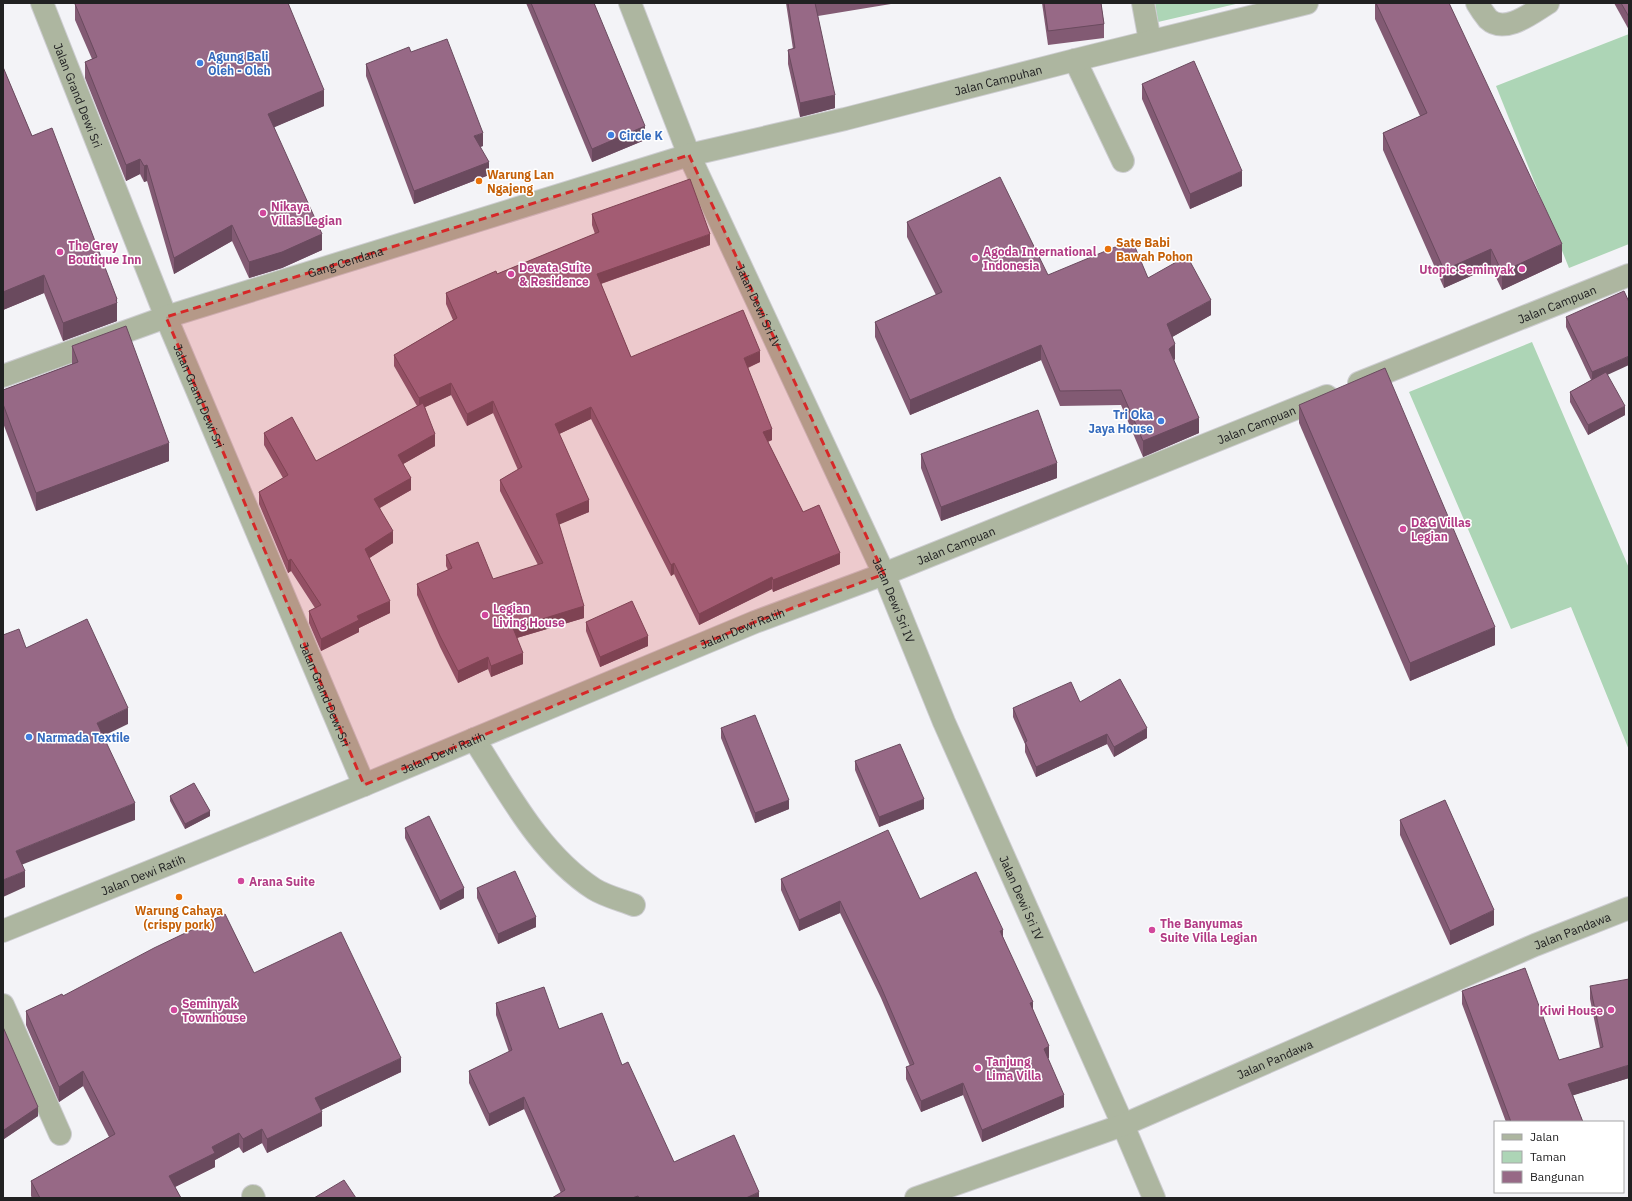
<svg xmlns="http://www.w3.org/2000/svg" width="1632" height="1201" font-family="'IBM Plex Sans',sans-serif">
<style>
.green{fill:#add5b6}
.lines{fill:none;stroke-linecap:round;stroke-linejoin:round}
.minor-casing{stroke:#cdcdd1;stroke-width:24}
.minor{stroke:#adb6a0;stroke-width:22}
.wall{fill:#825a73}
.shaded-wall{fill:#6a4a5e}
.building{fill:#976986;stroke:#6a4a5e}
.marked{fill:#d62828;fill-opacity:0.2;stroke:#d62828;stroke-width:3;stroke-dasharray:8 5;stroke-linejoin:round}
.shop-dot{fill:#3f7fe0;stroke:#fff;stroke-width:1.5}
.food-dot{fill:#e8710a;stroke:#fff;stroke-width:1.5}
.hotel-dot{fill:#d1479c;stroke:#fff;stroke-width:1.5}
.labels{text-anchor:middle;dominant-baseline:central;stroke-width:3;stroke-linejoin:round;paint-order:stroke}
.shop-label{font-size:12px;font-weight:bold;fill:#366cbe;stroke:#fff;text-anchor:start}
.street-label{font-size:12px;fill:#212122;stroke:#fff}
.food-label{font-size:12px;font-weight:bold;fill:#c56008;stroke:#fff;text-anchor:start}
.hotel-label{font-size:12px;font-weight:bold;fill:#b23c85;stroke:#fff;text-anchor:start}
</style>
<rect width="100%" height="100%" fill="#f3f3f7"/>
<g class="green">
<path d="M1155,3h85l-82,19z"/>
<path d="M1629,34v210l-60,24 -73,-182z"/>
<path d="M1532,342l97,226v182l-58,-143 -60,22 -102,-237z"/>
</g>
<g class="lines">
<defs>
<g id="minor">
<path id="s1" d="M42,3l124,314 198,468"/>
<path id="s2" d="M630,3l59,152 195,419 60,148 179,403 31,73"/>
<path d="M1143,3l7,38"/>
<path d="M1477,3c3,5 7,11 11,16 17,16 45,-7 60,-16"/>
<path d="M1075,60l48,101"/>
<path id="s3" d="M3,376l163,-59 523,-162 156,-36 230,-59 232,-57"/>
<path id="s4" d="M1359,383l270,-108"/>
<path d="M474,739c34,53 66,115 120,150 11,7 27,11 40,16"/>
<path id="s5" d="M3,931l361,-146 391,-163 129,-48 443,-178"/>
<path d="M3,1005l57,129"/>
<path d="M253,1196l1,2"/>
<path id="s6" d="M916,1198l207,-73 412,-180 94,-37"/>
</g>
</defs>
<use href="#minor" class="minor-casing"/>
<use href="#minor" class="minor"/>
</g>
<g class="wall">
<path d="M75,3h213l36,103 -50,21 48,123 -40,18 -33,10 -17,-37 -58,33 -27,-93 -3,1 -4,-8 -14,7 -41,-103v-16l7,-3 -17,-39z"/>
<path d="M526,3h68l51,137 -53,22z"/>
<path d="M786,3h111l-79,13 17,92 -35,9 -12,-53v-14l5,-1z"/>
<path d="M1042,3h59l3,21v14l-56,7z"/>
<path d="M1375,3h74l113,259 -60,28 -11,-23 -47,21 -61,-138v-17l37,-17 -45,-97z"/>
<path d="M1614,3h15v27z"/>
<path d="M411,52l72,94 -3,1 9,28 -75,29 -48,-128v-12z"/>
<path d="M3,67l29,69 85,163v22l-54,20 -19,-48 -41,17z"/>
<path d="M1142,84l100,102 -52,23 -48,-110z"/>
<path d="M592,214l118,31 -109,39 30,73 129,5 -12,6 24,72 -4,2 35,70 37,52 -67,28 -1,-3 -73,36 -25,-51 -3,2 -80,-157 -32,15 30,78 -30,12 25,94 -67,20 6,26 -32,13 -3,-8 -30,14 -18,-36 -23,-52v-11l31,-14 -2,-4v-11l47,24 45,-14 -38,-74v-11l18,-10 -25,-57 -26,13 -16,-31 -26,12 10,39 -32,18 8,26 -31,18 13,35 -24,15 21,55 -31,15v4l-38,19 -12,-28v-12l6,-3 -24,-37 -3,2 -29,-69v-12l24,-14 -19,-33v-12l52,28 101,-55 -23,-40v-11l59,-35 -7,-16v-11l51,-19 98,-40 -3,-9z"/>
<path d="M907,222l141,53 100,3 63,37 -39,22 3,22 -1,1 25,73 -56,24 -22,-52 -61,1 -19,-46 -131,55 -35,-78v-15l61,-27 -29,-58z"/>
<path d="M1566,317l41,58 18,40 -37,20 -18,-33v-10l21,-12 -25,-53z"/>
<path d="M72,346l97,115 -133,50 -33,-88v-33l69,-26z"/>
<path d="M1299,405l196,240 -85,36 -111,-258z"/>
<path d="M921,454l136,24 -116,43 -20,-53z"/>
<path d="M586,622l62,24 -48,21 -14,-36z"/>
<path d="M1080,702l67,36 -33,19 -7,-13 -71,33 -11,-25v-8l-12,-27v-9z"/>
<path d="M721,728l68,81 -34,14 -34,-85z"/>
<path d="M855,761l69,48 -45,18 -24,-57z"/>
<path d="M170,796l40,20 -25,13 -15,-28z"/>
<path d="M1400,820l94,105 -44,20 -50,-110z"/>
<path d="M405,828l59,70 -24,12 -35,-72z"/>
<path d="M781,879l139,20 83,38 30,73 16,48h-1l16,49 -82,35 -19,-47 -42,17 -15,-33v-12l4,-1 -29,-68 -41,-85 -41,18 -18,-41z"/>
<path d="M477,888l59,39 -38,17 -21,-46z"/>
<path d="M254,973l147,99 -80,38 1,16 -55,27 -5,-10 -19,10 -4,-6 -24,13v7l-40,20 6,11h-149l-1,-2v-15l78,-44 -26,-51 -24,16 -33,-77v-14l37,-15z"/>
<path d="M1590,986l39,92 -56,17 10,27h-77l-44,-118v-13l97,69 41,-12 -10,-49z"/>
<path d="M496,1003l63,26 63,36 52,97 85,36h-207l9,-5 -37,-84 -35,17 -20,-43v-12l40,-19 -13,-37z"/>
<path d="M3,1027l35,89 -34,23 -1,-2z"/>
</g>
<g class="shaded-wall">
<path d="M324,90v16l-56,24v-16z"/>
<path d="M835,95v13l-35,9v-14z"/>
<path d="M645,126v14l-53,22v-13z"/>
<path d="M483,133v13l-9,3v-13z"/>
<path d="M140,159v15l-14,7v-16z"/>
<path d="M489,162v13l-75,29v-13z"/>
<path d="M147,165v16l-3,1v-16z"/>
<path d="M1242,171v15l-52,23v-15z"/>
<path d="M232,225v16l-58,33v-16z"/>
<path d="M322,234v16l-40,18 -33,10v-16z"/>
<path d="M710,234v11l-113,40v-11z"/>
<path d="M1562,244v18l-60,28v-18z"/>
<path d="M1491,249v18l-47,21v-18z"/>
<path d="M44,275v18l-41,17v-18z"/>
<path d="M117,299v22l-54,20v-18z"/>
<path d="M1211,300v15l-44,25v-16z"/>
<path d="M1175,344v15l-6,5v-15z"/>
<path d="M1041,345v15l-131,55v-15z"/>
<path d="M760,351v11l-16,7v-11z"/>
<path d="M1629,356v9l-37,17v-10z"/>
<path d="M451,383v12l-32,15v-12z"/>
<path d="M493,401v12l-26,13v-12z"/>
<path d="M1625,406v9l-37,20v-10z"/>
<path d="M591,407v12l-36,17v-12z"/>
<path d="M1199,418v15l-56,24v-16z"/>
<path d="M772,429v11l-9,3v-11z"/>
<path d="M435,434v12l-37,21v-12z"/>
<path d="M169,443v18l-133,50v-18z"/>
<path d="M1057,463v15l-116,43v-14z"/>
<path d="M411,478v12l-37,21v-12z"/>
<path d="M589,500v12l-33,14v-12z"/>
<path d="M393,531v12l-28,18v-12z"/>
<path d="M840,553v11l-67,28v-12z"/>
<path d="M291,559v12l-3,2v-12z"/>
<path d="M674,563v11l-3,2v-11z"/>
<path d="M772,577v12l-73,36v-11z"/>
<path d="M390,601v12l-31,15v4l-38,19v-12l36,-23z"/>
<path d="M584,606v12l-71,21v-11z"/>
<path d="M1495,627v18l-85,36v-18z"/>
<path d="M648,636v10l-48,21v-10z"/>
<path d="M523,653v11l-32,13v-11z"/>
<path d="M488,657v12l-30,14v-12z"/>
<path d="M128,708v16l-31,15v-16z"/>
<path d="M1147,728v10l-33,19v-10z"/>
<path d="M1107,734v10l-71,33v-10z"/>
<path d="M924,799v10l-45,18v-10z"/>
<path d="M789,800v9l-34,14v-10z"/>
<path d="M135,803v17l-119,47v-16z"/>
<path d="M210,811v5l-25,13v-5z"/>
<path d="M25,871v16l-22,10v-17z"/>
<path d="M464,888v10l-24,12v-9z"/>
<path d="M840,901v12l-41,18v-11z"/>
<path d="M1494,910v15l-44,20v-14z"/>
<path d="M536,917v10l-38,17v-10z"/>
<path d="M1003,930v11l-3,-10z"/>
<path d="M1033,1002v12l-3,-11z"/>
<path d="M1049,1046v12l-5,2v-11z"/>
<path d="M401,1058v14l-86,41v-15z"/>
<path d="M1629,1065v13l-61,19v-13z"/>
<path d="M83,1071v15l-24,16v-15z"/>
<path d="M963,1083v12l-42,17v-11z"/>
<path d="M1064,1095v12l-82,35v-12z"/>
<path d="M524,1097v12l-35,17v-12z"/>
<path d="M38,1107v9l-34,23v-9z"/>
<path d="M322,1112v14l-55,27v-14z"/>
<path d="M262,1129v14l-19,10v-14z"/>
<path d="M239,1133v14l-24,13v7l-46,23v-14l43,-29z"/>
<path d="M759,1192v6h-13z"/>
</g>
<g class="building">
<path d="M77,3h211l36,87 -56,24 54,120 -40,18 -33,10 -17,-37 -58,33 -27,-93 -3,1 -4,-7 -14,6 -41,-103 12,-5 -22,-53z"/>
<path d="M531,3h63l51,123 -53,23z"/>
<path d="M788,3h27l20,92 -35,8 -12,-53 7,-2z"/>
<path d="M1044,3h57l3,21 -56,7z"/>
<path d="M1376,3h73l113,241 -60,28 -11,-23 -47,21 -61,-137 44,-20z"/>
<path d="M1621,3h8v14z"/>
<path d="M447,39l36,94 -9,3 15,26 -75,29 -48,-127 43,-17 2,5z"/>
<path d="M1194,61l48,110 -52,23 -48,-110z"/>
<path d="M3,67l29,69 20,-8 65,171 -1,1 1,3 -54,20 -19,-48 -41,17z"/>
<path d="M1000,177l48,98 84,-35 16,38 39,-22 24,44 -44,24 8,20 -6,5 30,69 -56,23 -22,-51 -61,1 -19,-46 -131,55 -35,-78 67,-30 -35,-70z"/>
<path d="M690,179l20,55 -113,40 34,83 112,-47 17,41 -16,7 28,71 -9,3 40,80 16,-7 21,48 -67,27 -1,-3 -73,37 -25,-51 -3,2 -80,-158 -36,17 34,76 -33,14 28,92 -71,22 10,25 -32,13 -3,-9 -30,14 -18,-35 -23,-52 35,-16 -6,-13 32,-13 15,37 50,-16 -43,-83 22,-13 -29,-66 -26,13 -16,-31 -32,15 -25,-43 63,-37 -11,-25 50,-22 1,3 102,-42 -7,-18z"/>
<path d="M1624,291l5,11v54l-37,16 -26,-55z"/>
<path d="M126,326l43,117 -133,50 -33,-89v-14l75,-28 -6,-16z"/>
<path d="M1385,368l110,259 -85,36 -111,-258z"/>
<path d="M1606,372l19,34 -37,19 -18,-33z"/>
<path d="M423,403l12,31 -37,21 13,23 -37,21 19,32 -28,18 25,52 -33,15 2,4 -38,19 -12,-28 12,-6 -30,-46 -3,2 -29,-69 29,-17 -24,-42 28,-16 24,44z"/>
<path d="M1038,410l19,53 -116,44 -20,-53z"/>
<path d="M632,601l16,35 -48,21 -14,-35z"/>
<path d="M87,619l41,89 -31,15 38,80 -119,48 9,20 -22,9v-245l16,-6 7,19z"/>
<path d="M1120,679l27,49 -33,19 -7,-13 -71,33 -11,-25 2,-1 -14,-33 58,-26 9,20z"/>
<path d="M755,715l34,85 -34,13 -34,-85z"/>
<path d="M900,744l24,55 -45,18 -24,-56z"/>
<path d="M194,783l16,28 -25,13 -15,-28z"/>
<path d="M1445,800l49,110 -44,21 -50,-111z"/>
<path d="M429,816l35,72 -24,13 -35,-73z"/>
<path d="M888,830l32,69 56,-27 27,58 -3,1 33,71 -3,1 19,43 -5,3 20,46 -82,35 -19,-47 -42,18 -15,-34 8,-3 -33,-77 -41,-86 -41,19 -18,-41z"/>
<path d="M515,871l21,46 -38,17 -21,-46z"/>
<path d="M225,914l29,59 87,-41 60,126 -86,40 7,14 -55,27 -5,-10 -19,10 -4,-6 -27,14 3,6 -46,23 12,22h-141l-9,-17 84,-47 -32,-63 -24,16 -33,-76 36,-17 1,2 91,-48z"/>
<path d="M1525,968l34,92 44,-13 -13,-61 39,-7v86l-61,19 15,38h-72l-49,-131z"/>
<path d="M544,987l15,42 43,-16 20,52 6,-3 46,100 60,-27 25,57 -13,6h-107l-1,-2 -6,2h-80l13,-8 -41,-93 -35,17 -20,-43 43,-21 -16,-47z"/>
<path d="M3,1027l35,80 -34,23 -1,-2z"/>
<path d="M344,1180l12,18h-42z"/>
</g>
<path class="marked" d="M689,155l195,419 -129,48 -391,163 -198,-468z"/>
<g class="shop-dot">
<circle cx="200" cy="63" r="4"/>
<circle cx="611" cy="135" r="4"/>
<circle cx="1161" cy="421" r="4"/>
<circle cx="29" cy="737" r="4"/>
</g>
<g class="food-dot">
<circle cx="479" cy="181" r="4"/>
<circle cx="1108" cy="249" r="4"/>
<circle cx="179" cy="897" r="4"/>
</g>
<g class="hotel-dot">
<circle cx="263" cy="213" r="4"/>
<circle cx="60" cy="252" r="4"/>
<circle cx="975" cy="258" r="4"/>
<circle cx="1522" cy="269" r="4"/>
<circle cx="511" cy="274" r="4"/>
<circle cx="1403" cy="529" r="4"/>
<circle cx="485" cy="615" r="4"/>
<circle cx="241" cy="881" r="4"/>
<circle cx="1152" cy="930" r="4"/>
<circle cx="174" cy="1010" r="4"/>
<circle cx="1611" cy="1010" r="4"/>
<circle cx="978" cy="1068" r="4"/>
</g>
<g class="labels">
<g class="shop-label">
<text x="208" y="56">Agung Bali<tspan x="208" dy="14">Oleh - Oleh</tspan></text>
<text x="619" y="135">Circle K</text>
<text x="1153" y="414" text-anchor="end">Tri Oka<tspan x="1153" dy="14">Jaya House</tspan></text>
<text x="37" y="737">Narmada Textile</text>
</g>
<g class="street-label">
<text stroke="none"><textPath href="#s3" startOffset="1039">Jalan Campuhan</textPath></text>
<text stroke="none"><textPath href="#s1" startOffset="99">Jalan Grand Dewi Sri</textPath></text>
<text stroke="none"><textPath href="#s3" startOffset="361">Gang Cendana</textPath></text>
<text stroke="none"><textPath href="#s4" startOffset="213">Jalan Campuan</textPath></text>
<text stroke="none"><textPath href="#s2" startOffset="329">Jalan Dewi Sri IV</textPath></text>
<text stroke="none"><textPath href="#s1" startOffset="423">Jalan Grand Dewi Sri</textPath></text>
<text stroke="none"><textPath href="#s5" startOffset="1352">Jalan Campuan</textPath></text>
<text stroke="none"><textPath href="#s5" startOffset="1028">Jalan Campuan</textPath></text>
<text stroke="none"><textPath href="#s2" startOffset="653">Jalan Dewi Sri IV</textPath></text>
<text stroke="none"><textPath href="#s5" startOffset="799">Jalan Dewi Ratih</textPath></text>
<text stroke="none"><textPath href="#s1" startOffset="747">Jalan Grand Dewi Sri</textPath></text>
<text stroke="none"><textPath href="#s5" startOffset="475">Jalan Dewi Ratih</textPath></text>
<text stroke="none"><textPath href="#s5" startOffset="151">Jalan Dewi Ratih</textPath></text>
<text stroke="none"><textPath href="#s2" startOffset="977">Jalan Dewi Sri IV</textPath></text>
<text stroke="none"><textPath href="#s6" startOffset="709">Jalan Pandawa</textPath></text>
<text stroke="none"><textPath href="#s6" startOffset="385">Jalan Pandawa</textPath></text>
</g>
<g class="food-label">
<text x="487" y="174">Warung Lan<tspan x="487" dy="14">Ngajeng</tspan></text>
<text x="1116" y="242">Sate Babi<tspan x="1116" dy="14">Bawah Pohon</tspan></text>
<text x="179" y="910" text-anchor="middle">Warung Cahaya<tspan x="179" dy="14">(crispy pork)</tspan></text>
</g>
<g class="hotel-label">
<text x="271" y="206">Nikaya<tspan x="271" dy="14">Villas Legian</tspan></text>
<text x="68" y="245">The Grey<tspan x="68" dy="14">Boutique Inn</tspan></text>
<text x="983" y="251">Agoda International<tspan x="983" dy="14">Indonesia</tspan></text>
<text x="519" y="267">Devata Suite<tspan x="519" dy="14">&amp; Residence</tspan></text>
<text x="1514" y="269" text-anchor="end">Utopic Seminyak</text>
<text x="1411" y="522">D&amp;G Villas<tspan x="1411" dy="14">Legian</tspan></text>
<text x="493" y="608">Legian<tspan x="493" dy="14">Living House</tspan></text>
<text x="249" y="881">Arana Suite</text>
<text x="1160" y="923">The Banyumas<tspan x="1160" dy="14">Suite Villa Legian</tspan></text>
<text x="182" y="1003">Seminyak<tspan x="182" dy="14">Townhouse</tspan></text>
<text x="1603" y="1010" text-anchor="end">Kiwi House</text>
<text x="986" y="1061">Tanjung<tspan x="986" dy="14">Lima Villa</tspan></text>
</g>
</g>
<rect width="1632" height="1201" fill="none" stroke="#212122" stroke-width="8"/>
<rect x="1494" y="1121" width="130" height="72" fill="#ffffff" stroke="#a6a6a7"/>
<rect x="1502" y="1134" width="20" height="6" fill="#adb6a0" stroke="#a6a6a7"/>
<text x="1530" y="1141" font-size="12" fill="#212122">Jalan</text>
<rect x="1502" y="1151" width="20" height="12" fill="#add5b6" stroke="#a6a6a7"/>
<text x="1530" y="1161" font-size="12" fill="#212122">Taman</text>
<rect x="1502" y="1171" width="20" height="12" fill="#976986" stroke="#a6a6a7"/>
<text x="1530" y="1181" font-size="12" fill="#212122">Bangunan</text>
</svg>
